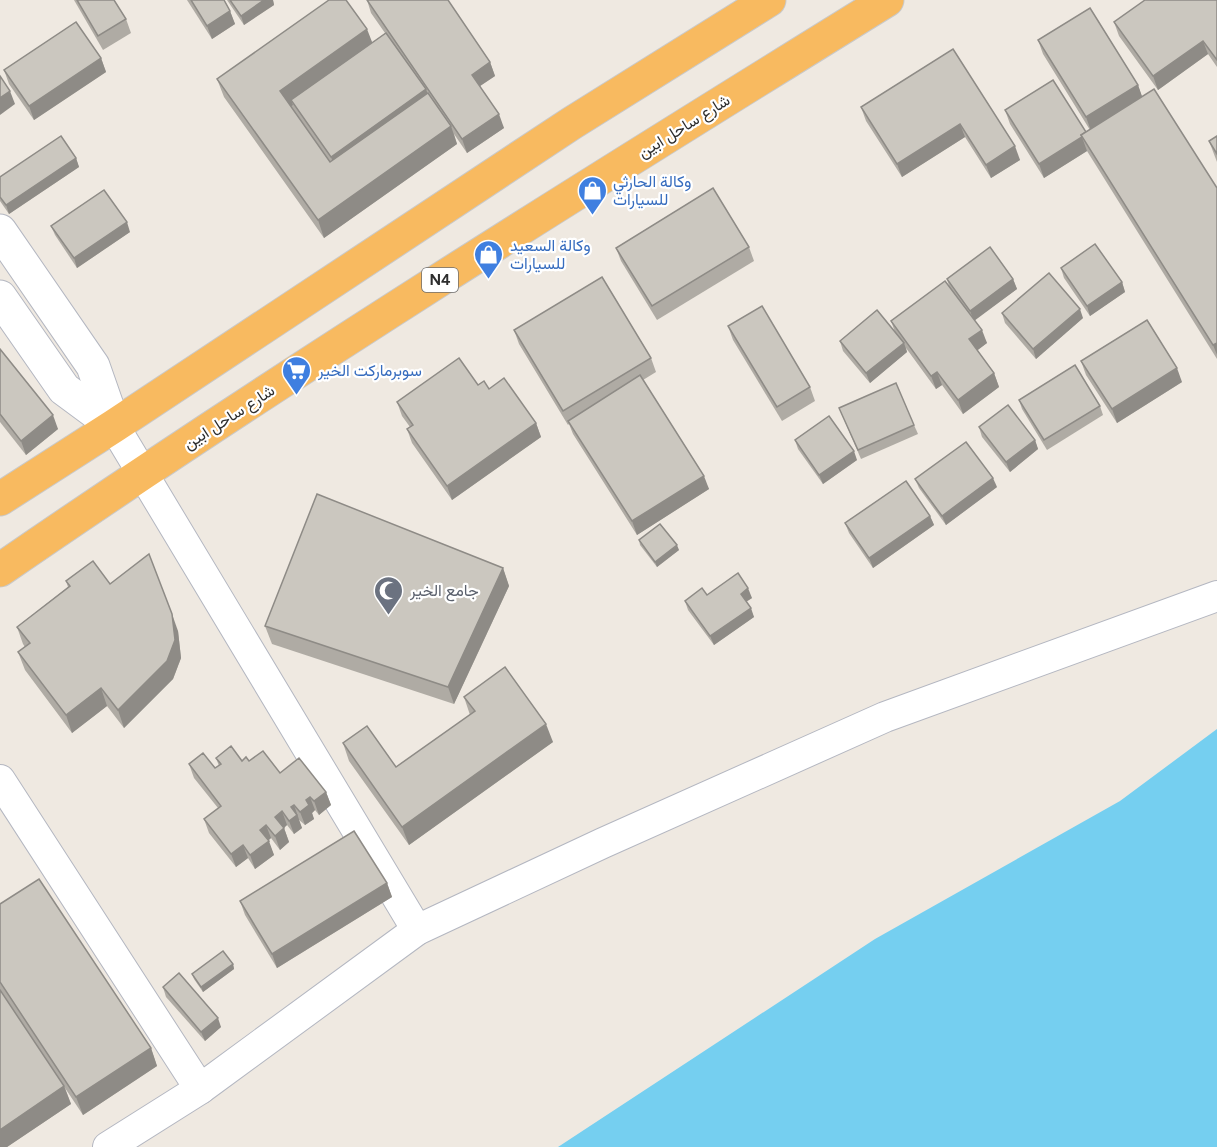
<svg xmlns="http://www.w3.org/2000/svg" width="1217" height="1147" font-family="Figtree,Vazirmatn,sans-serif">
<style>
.water{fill:#75cff0}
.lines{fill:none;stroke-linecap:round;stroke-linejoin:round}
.minor-casing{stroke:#b4b7c1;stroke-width:32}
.secondary-casing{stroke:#b4b7c1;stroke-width:35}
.trunk-casing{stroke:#c9c9c9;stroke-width:35}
.minor{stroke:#fff;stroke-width:30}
.secondary{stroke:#fff;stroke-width:33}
.trunk{stroke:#f8ba60;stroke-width:33}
.wall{fill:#afaba4}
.shaded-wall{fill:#8e8b86}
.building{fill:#cbc7bf;stroke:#8e8b86;stroke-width:1.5}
.labels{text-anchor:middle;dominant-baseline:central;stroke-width:4.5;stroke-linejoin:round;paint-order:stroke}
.shield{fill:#fff;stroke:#6d6d6d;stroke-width:1.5}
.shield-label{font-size:15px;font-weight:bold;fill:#2e2e2e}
.street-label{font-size:16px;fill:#2e2e2e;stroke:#fff}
.shop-label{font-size:16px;fill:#366cbe;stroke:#fff;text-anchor:start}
.worship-label{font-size:16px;fill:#5b616d;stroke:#fff;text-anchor:start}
</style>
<rect width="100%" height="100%" fill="#efe9e1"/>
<path class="water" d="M1217,729v418h-659l317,-208 245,-138z"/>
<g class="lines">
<defs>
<g id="minor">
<path d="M114,426l303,504"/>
<path d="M0,780l200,309"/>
<path d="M108,1147l92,-58 217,-159 186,-87 282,-126 332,-121"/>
</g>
<g id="secondary">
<path d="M0,231l93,135 21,60"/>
<path d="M0,297l64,92 50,37"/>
</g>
<g id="trunk">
<path d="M0,499l114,-73 458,-303 197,-123"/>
<path d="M0,570c289,-199 588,-385 887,-570"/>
</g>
</defs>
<use href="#minor" class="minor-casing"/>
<use href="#secondary" class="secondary-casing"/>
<use href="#trunk" class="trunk-casing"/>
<use href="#minor" class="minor"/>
<use href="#secondary" class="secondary"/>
<use href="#trunk" class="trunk"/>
</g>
<g class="wall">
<path d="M74,0h40l12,19 5,14 -28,17z"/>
<path d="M187,0h37l6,11 5,13 -23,15z"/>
<path d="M227,0h46l1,5 -30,20z"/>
<path d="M367,0l123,62 5,14 -15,10 24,42 -37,25 -13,-19 3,10 -133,94 -100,-141 -7,-18 155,-36 13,-10 -14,-20z"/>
<path d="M1217,0v67l-9,-13 -50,36 -39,-54 -5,-14z"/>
<path d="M1038,40l100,45 4,12 75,91v171l-130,-208 -43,27 -34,-54 -5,-14 81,22 4,-2 -47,-76z"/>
<path d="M953,49l67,111 -29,18 -26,-41 -63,40 -36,-56 -5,-14z"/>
<path d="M101,58l5,14 -72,48 -25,-36 -5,-14z"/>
<path d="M1217,136v26l-8,-21z"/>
<path d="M76,158l3,9 -70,47 -9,-13v-24z"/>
<path d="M51,226l79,6 -53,36 -22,-33z"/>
<path d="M749,247l5,14 -97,59 -36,-59 -5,-13z"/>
<path d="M1061,268l61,14 3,10 -35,24 -26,-38z"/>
<path d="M947,279h66l4,10 -43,31 13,23 -10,7 17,23 5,14 -36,27 -21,-29 -6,4 -30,-41 1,4 -37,31 -27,-32 -3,-10 55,-9 -4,-11 58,-35z"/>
<path d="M1002,313l81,5 -47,41 -31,-36z"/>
<path d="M728,326l82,61 5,14 -33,20 -49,-81z"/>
<path d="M514,330l137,28 5,14 -13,8 66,109 -72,46 -64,-101 -4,-10 -1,1 -49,-81z"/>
<path d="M0,349l58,80 -32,26 -26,-33z"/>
<path d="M1081,361l101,21 -65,41 -31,-48z"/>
<path d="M478,385l11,4 47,34 5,14 -89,63 -40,-57 -5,-14 3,-2 -8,-11 -5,-14z"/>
<path d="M1019,400l81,6 3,9 -56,35 -25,-41z"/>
<path d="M839,408l75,17 4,9 -57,25z"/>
<path d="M979,427l56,13 3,9 -28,23 -28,-35z"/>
<path d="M795,440l62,20 -34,24 -25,-35z"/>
<path d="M915,479l82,8 -51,38 -27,-37z"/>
<path d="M930,516l4,9 -61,43 -24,-35 -4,-10z"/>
<path d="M639,540l40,10 -22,17 -17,-22z"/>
<path d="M503,568l6,18 -55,118 -182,-60 -7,-18z"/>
<path d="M66,581l44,3 68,47 3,27 -8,21 -49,49 -17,-22 -35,27 -47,-63 -7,-18 7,-5 -2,-3 -6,-17 51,-40z"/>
<path d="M707,595l45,3 -6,4 8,15 -40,28 -26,-35 -3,-9z"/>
<path d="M464,697l89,45 -144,103 -60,-84 -6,-18 53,24 74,-52z"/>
<path d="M216,758l33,3 77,31 5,13 -12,10 -4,-5 -3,3 2,6 -9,6 -7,-6 4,9 -8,6 -7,-9 -3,3 5,14 -9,8 -9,-12 -3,3 6,14 -19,14 -7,-11 -12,9 -27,-34 -5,-14 14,-11 -24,-30 -5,-14 26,4 4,-2z"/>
<path d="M387,883l5,14 -115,71 -32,-53 -5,-14z"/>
<path d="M0,904l151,144 6,18 -74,49 -18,-27 6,16 -64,43h-7z"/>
<path d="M233,964l1,5 -31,23 -9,-13 -2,-5z"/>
<path d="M163,987l58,40 -16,14 -39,-44z"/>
</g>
<g class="shaded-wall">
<path d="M264,0h9l1,5 -30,20 -3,-9z"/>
<path d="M230,11l5,13 -23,15 -5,-13z"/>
<path d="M367,29l7,18 -83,53 2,5 -6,4 -7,-18z"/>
<path d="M1203,41l5,13 -50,36 -5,-14z"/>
<path d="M101,58l5,14 -72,48 -5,-14z"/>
<path d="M490,62l5,14 -18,12 -5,-13z"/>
<path d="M1138,85l5,14 -52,32 -5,-14z"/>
<path d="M426,89l5,14 -95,68 -5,-14z"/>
<path d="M10,91l5,13 -15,11v-17z"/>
<path d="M499,114l5,14 -37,25 -5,-14z"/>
<path d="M960,124l5,13 -63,40 -5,-13z"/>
<path d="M451,126l6,18 -133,94 -6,-18z"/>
<path d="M1082,137l5,14 -43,27 -5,-14z"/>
<path d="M1015,146l5,14 -29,18 -5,-13z"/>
<path d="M76,158l3,9 -70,47 -3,-9z"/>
<path d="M127,222l3,10 -53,36 -3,-10z"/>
<path d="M1013,279l4,10 -43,32 -4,-10z"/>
<path d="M1122,282l3,10 -35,24 -3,-10z"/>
<path d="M1080,309l3,9 -47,41 -3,-10z"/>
<path d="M982,330l5,13 -13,10 -5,-14z"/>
<path d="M904,343l3,9 -37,31 -4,-10z"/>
<path d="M1217,343v12l-4,-10z"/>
<path d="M1177,368l5,14 -65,41 -5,-14z"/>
<path d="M937,372l5,13 -6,4 -5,-13z"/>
<path d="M994,373l5,14 -36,27 -5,-14z"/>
<path d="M53,415l5,14 -32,26 -5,-14z"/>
<path d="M536,423l5,14 -89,63 -5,-14z"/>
<path d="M1035,440l3,9 -28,23 -4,-10z"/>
<path d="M854,451l3,9 -34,24 -4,-9z"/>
<path d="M704,476l5,13 -72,46 -5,-14z"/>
<path d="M993,478l4,9 -51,38 -4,-9z"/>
<path d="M930,516l4,9 -61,43 -4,-10z"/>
<path d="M677,545l2,5 -22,17 -2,-5z"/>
<path d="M503,568l6,18 -55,118 -6,-17z"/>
<path d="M748,588l4,10 -8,5 -3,-9z"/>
<path d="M751,608l3,9 -40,28 -4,-9z"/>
<path d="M172,614l6,17 3,27 -8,21 -49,49 -6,-18z"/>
<path d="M101,688l6,18 -35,27 -6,-18z"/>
<path d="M546,724l7,18 -144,103 -7,-18z"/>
<path d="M326,792l5,13 -12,10 -5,-14z"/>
<path d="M310,797l5,13 -3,3 2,6 -9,6 -5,-13 6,-12z"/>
<path d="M294,805l8,23 -8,6 -5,-13 2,-14z"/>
<path d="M282,811l5,14 -7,6 -5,-14z"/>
<path d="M266,825l5,13 -6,5 -5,-13z"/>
<path d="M284,828l5,14 -9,8 -5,-14z"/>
<path d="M269,841l5,14 -19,14 -5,-14z"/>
<path d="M243,845l5,13 -12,9 -5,-13z"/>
<path d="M387,883l5,14 -115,71 -5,-14z"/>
<path d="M233,964l1,5 -31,23 -2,-5z"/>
<path d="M218,1018l3,9 -16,14 -4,-9z"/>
<path d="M151,1048l6,18 -74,49 -7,-18z"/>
<path d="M64,1086l7,18 -64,43h-7v-17z"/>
</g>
<g class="building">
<path d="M77,0h37l12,19 -28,17z"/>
<path d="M191,0h33l6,11 -23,15z"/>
<path d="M230,0h34l-23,16z"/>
<path d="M329,0h17l21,29 -87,62 50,71 98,-69 23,33 -133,94 -101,-141z"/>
<path d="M367,0h81l42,62 -18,13 27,39 -37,25z"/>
<path d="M1145,0h72v60l-14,-19 -50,35 -39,-54z"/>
<path d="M1090,8l48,77 -52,32 -48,-77z"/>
<path d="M76,22l25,36 -72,48 -25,-36z"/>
<path d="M386,33l40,56 -95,68 -40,-57z"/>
<path d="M953,49l62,97 -29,19 -26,-41 -63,40 -36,-57z"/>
<path d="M0,76l10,15 -10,7z"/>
<path d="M1053,80l33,52 -5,3 1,2 -43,27 -34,-54z"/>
<path d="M1154,89l63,99v155l-4,2 -132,-210z"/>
<path d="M61,136l15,22 -70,47 -6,-8v-20z"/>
<path d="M1217,136v18l-8,-13z"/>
<path d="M713,188l36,59 -97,59 -36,-58z"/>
<path d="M104,190l23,32 -53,36 -23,-32z"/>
<path d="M1095,244l27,38 -35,24 -26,-38z"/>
<path d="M990,247l23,32 -43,32 -23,-32z"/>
<path d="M1049,273l31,36 -47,40 -31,-36z"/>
<path d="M602,277l49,81 -88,53 -49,-81z"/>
<path d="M945,281l37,49 -13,9 25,34 -36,27 -21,-28 -6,4 -40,-55z"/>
<path d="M762,306l48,81 -33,20 -49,-81z"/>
<path d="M877,310l27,33 -38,30 -26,-32z"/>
<path d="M1147,320l30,48 -65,41 -31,-48z"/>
<path d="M0,349l53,66 -32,26 -21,-27z"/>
<path d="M459,358l19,27 6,-4 5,8 15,-11 32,45 -89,63 -40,-57 6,-4 -16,-23z"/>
<path d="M1075,365l25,41 -56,34 -25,-40z"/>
<path d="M640,375l64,101 -72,45 -64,-100z"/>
<path d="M896,383l18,42 -56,25 -19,-42z"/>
<path d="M1008,405l27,35 -29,22 -27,-35z"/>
<path d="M829,416l25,35 -35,24 -24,-35z"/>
<path d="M966,442l27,36 -51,38 -27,-37z"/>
<path d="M906,481l24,35 -61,42 -24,-35z"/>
<path d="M317,494l186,74 -55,119 -183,-61z"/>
<path d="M660,524l17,21 -22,17 -16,-22z"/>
<path d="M149,554l23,60 3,26 -8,21 -49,49 -17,-22 -35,27 -48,-63 12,-9 -13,-16 53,-41 -4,-5 27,-20 17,23z"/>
<path d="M738,573l10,15 -7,6 10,14 -41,28 -25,-35 17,-13 5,7z"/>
<path d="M505,667l41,57 -144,103 -59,-84 24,-17 29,41 79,-56 -11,-14z"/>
<path d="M231,746l11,15 4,-4 3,4 14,-10 17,22 19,-15 27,34 -12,9 -4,-4 -4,3 3,5 -9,7 -6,-7 -3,2 6,8 -8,6 -7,-10 -7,6 9,11 -9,8 -9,-11 -6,5 9,11 -19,14 -7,-10 -12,9 -27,-35 17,-13 -32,-42 14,-11 12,15 6,-4 -5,-6z"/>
<path d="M354,831l33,52 -115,71 -32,-53z"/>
<path d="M39,879l112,169 -75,49 -76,-115v-78z"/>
<path d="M223,951l10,13 -32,23 -9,-13z"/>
<path d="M179,973l39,45 -17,14 -38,-45z"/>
<path d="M0,990l64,96 -64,44z"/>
</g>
<defs>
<symbol id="shop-pin" viewBox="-11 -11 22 30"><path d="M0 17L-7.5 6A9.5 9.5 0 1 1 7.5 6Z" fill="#3f7fe0" stroke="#fff"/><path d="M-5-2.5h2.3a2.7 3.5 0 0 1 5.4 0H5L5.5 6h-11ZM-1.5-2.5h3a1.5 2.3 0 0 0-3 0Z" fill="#fff"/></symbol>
<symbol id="supermarket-pin" viewBox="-11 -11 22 30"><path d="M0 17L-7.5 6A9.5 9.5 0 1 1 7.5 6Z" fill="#3f7fe0" stroke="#fff"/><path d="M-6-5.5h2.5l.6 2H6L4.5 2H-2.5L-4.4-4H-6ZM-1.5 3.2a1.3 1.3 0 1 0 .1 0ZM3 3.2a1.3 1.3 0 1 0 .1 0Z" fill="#fff"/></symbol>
<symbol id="mosque-pin" viewBox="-11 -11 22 30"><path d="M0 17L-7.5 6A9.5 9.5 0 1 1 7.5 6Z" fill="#6b7280" stroke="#fff"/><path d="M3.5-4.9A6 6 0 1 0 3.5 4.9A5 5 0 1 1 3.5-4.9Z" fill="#fff"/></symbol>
</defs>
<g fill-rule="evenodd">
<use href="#shop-pin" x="576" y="174" width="33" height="45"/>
<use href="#shop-pin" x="472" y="238" width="33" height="45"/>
<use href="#supermarket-pin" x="280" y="354" width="33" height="45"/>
<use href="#mosque-pin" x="372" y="574" width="33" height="45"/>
</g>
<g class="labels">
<rect class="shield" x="422" y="268" width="36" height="24" rx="4.5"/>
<g class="shield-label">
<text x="440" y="280">N4</text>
</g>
<g class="street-label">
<text transform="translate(684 126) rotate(-32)">شارع ساحل ابين</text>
<text transform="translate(229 417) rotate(-33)">شارع ساحل ابين</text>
</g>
<g class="shop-label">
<text x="613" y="181">وكالة الحارثي<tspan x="613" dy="18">للسيارات</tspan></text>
<text x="510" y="245">وكالة السعيد<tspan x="510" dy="18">للسيارات</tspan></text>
<text x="318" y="370">سوبرماركت الخير</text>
</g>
<g class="worship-label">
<text x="410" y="590">جامع الخير</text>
</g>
</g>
</svg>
